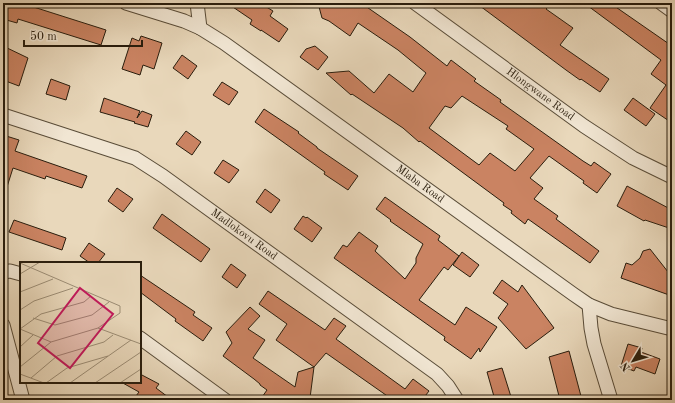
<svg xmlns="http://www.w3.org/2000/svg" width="675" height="403" font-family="'Old Standard TT',serif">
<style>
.building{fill:#ca8362;stroke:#291d0d;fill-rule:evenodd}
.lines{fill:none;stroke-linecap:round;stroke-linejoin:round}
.street-casing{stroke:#594c38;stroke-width:15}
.street{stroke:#f1e6d3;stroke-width:13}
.labels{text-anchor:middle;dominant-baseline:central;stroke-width:4;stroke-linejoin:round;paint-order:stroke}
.street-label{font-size:11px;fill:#291d0d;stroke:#f1e6d3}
.inset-road{fill:none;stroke:#9c8d75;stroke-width:1}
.view{fill:#c2185b;fill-opacity:0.15;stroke:#c2185b;stroke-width:2}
.inset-edge{fill:none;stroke:#291d0d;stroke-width:2}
</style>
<rect width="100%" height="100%" fill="#e9d8bb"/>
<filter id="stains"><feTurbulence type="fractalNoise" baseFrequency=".005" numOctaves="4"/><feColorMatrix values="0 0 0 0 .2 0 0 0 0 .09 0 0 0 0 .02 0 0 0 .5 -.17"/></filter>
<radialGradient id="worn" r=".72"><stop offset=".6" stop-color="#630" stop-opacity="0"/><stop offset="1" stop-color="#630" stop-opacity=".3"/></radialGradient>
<g class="building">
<path d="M3,3h18l85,27 -5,15 -83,-26 -1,4 -14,-4z"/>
<path d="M227,3h33l13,8 -3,5 18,13 -9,13 -18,-12v1l-11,-7 2,-4z"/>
<path d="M318,3h43l49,34 37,29 4,-6 25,19 -2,2 27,19 -1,2 83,59 8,5 3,-4 17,12 -14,19 -14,-10 1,-2 -35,-25 -19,22 13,10 -9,11 24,17 -2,3 43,32 -9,12 -62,-44 -3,5 -14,-11 1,-2 -9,-6 1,-2 -84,-62 -1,1 -16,-14 -51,-34 -1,1 -25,-22 23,-2 25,22 15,-19 24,18 13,-19 -28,-23 -40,-27 -8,13 -21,-15 -7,-3zM462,96l46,30 -2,3 28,20 -19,22 -25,-18 -11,12 -50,-37 16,-22 6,2z"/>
<path d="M476,3h64l7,5 -1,1 27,19 -13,17 49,34 -9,13 -19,-13 -1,1 -14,-10z"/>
<path d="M584,3h26l62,43v77l-22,-15 16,-23 -15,-11 10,-14z"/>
<path d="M141,36l21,7 -8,26 -11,-4 -3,10 -18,-6 10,-31 7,3z"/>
<path d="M3,46l25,12 -9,28 -16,-6z"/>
<path d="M315,46l13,11 -10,13 -18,-13 6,-8z"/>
<path d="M182,55l15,11 -9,13 -15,-11z"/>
<path d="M51,79l19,7 -4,14 -20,-6z"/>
<path d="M222,82l16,10 -9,13 -16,-10z"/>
<path d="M104,98l36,13 -3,7 5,-7 10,4 -4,12 -14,-4 1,-1 -35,-10z"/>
<path d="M633,98l22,16 -9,12 -22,-16z"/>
<path d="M264,109l35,23 -1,1 19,14v1l41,28 -10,14 -24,-16 1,-2 -70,-50z"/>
<path d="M186,131l15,11 -9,13 -16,-11z"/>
<path d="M3,135l16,5 -4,11 72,25 -5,12 -36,-12 -1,3 -32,-11 -7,22 -3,-1z"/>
<path d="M223,160l16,10 -10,13 -15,-10z"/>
<path d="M627,186l45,24v19l-27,-9 -1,1 -27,-15z"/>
<path d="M117,188l16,11 -10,13 -15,-11z"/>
<path d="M265,189l15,11 -9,13 -15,-11z"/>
<path d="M385,197l55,39 -2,4 21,16 -11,14 -4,-3 -25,33 36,25 11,-18 31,20 -17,25 -1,-4 -8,11 -27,-19 1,-3 -111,-79 9,-13 4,2 12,-15 19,14 -3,5 30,28 11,-16v-5l7,-14 -33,-23 1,-1 -15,-11z"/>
<path d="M162,214l48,35 -9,13 -48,-34z"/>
<path d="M303,216l3,2 1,-1 15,11 -10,14 -18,-13z"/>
<path d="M14,220l52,18 -4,12 -53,-18z"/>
<path d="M89,243l16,11 -7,9h-8l-10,-7z"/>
<path d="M650,249l22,28v19l-51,-18 5,-15 6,2 8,-7 3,-7z"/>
<path d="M462,252l17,13 -9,12 -17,-12z"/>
<path d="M231,264l15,11 -9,13 -15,-11z"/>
<path d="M140,275l55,37 -2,3 19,13 -9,13 -28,-20 1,-2 -36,-27z"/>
<path d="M502,280l16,12 4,-7 32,43 -28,21 -28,-31 10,-14 -15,-11z"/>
<path d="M268,291l57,39 9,-12 12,8 -10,13 69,50 8,-10 16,12 -7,9h-29l-67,-47 -12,14 -4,31 3,2h-53l7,-10 -7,-5v-1l-6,-5 -31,-23 9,-13 -6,-11 24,-25 10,9 -12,13 17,11 -12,18 42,29 3,-15 16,-5 -38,-27 11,-16 -28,-20z"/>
<path d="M628,344l14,4 -1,4 19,7 -5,15 -19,-7 -2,4 -13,-5z"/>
<path d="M569,351l13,49h-22l-11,-43z"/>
<path d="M502,368l10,32h-17l-8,-28z"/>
<path d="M140,374l19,10 -3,4 16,12h-39l6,-8 -18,-10h19z"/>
</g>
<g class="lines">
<defs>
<g id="street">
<path d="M126,3l58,18 16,7"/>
<path id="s1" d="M197,3l3,25 24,15 349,251 16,11 22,9 61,15"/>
<path id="s2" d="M415,3l169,123 49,32 39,19"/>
<path d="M661,3l11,8"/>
<path id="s3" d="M3,115l132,43 28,18 274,198 11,12 9,14"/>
<path d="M3,272l7,-1 11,3"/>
<path d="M589,305l2,23 3,16 17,56"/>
<path d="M3,325l20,75"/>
<path d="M140,338l85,62"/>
</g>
</defs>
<use href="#street" class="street-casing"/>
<use href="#street" class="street"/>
</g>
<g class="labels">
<g class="street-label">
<text stroke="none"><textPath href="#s2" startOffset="155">Hlongwane Road</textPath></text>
<text stroke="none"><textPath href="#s1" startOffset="295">Mlaba Road</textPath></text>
<text stroke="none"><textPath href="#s3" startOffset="272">Madlokovu Road</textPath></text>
</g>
</g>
<g transform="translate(20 262)">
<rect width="121" height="121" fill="#e9d8bb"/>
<path class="inset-road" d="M0,1l100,43v7l-22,15M0,12l20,-12M0,30l33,-13M0,48l14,-9 39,-13M13,56l22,7 37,-10 17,-13M0,67l21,-15 43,-12 7,-6M0,67l31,13M0,85l13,-12M0,105l31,-25 47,-14 43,16M0,112l24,9M11,116l26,-22 47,-14 9,-7M26,121l21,-15 41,-12M50,121l61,-43M75,121l46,-31M100,121l21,-14"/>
<path class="view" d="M60,26l33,26 -43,54 -32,-25z"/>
<rect width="121" height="121" class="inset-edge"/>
</g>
<rect width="675" height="403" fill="none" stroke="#e9d8bb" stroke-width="16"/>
<rect x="4" y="4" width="667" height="395" fill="none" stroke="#291d0d" stroke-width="2"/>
<rect x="8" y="8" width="659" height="387" fill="none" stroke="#291d0d"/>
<g transform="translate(633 361) rotate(232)" stroke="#f1e6d3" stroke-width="3" paint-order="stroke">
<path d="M0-3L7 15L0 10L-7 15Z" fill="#291d0d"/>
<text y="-6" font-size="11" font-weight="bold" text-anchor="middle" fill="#291d0d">N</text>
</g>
<path d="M24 40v6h118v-6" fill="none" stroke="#291d0d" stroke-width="2"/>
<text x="30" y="40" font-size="12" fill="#291d0d" stroke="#f1e6d3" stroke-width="3" paint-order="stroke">50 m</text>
<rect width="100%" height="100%" filter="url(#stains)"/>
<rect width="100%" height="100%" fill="url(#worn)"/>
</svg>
